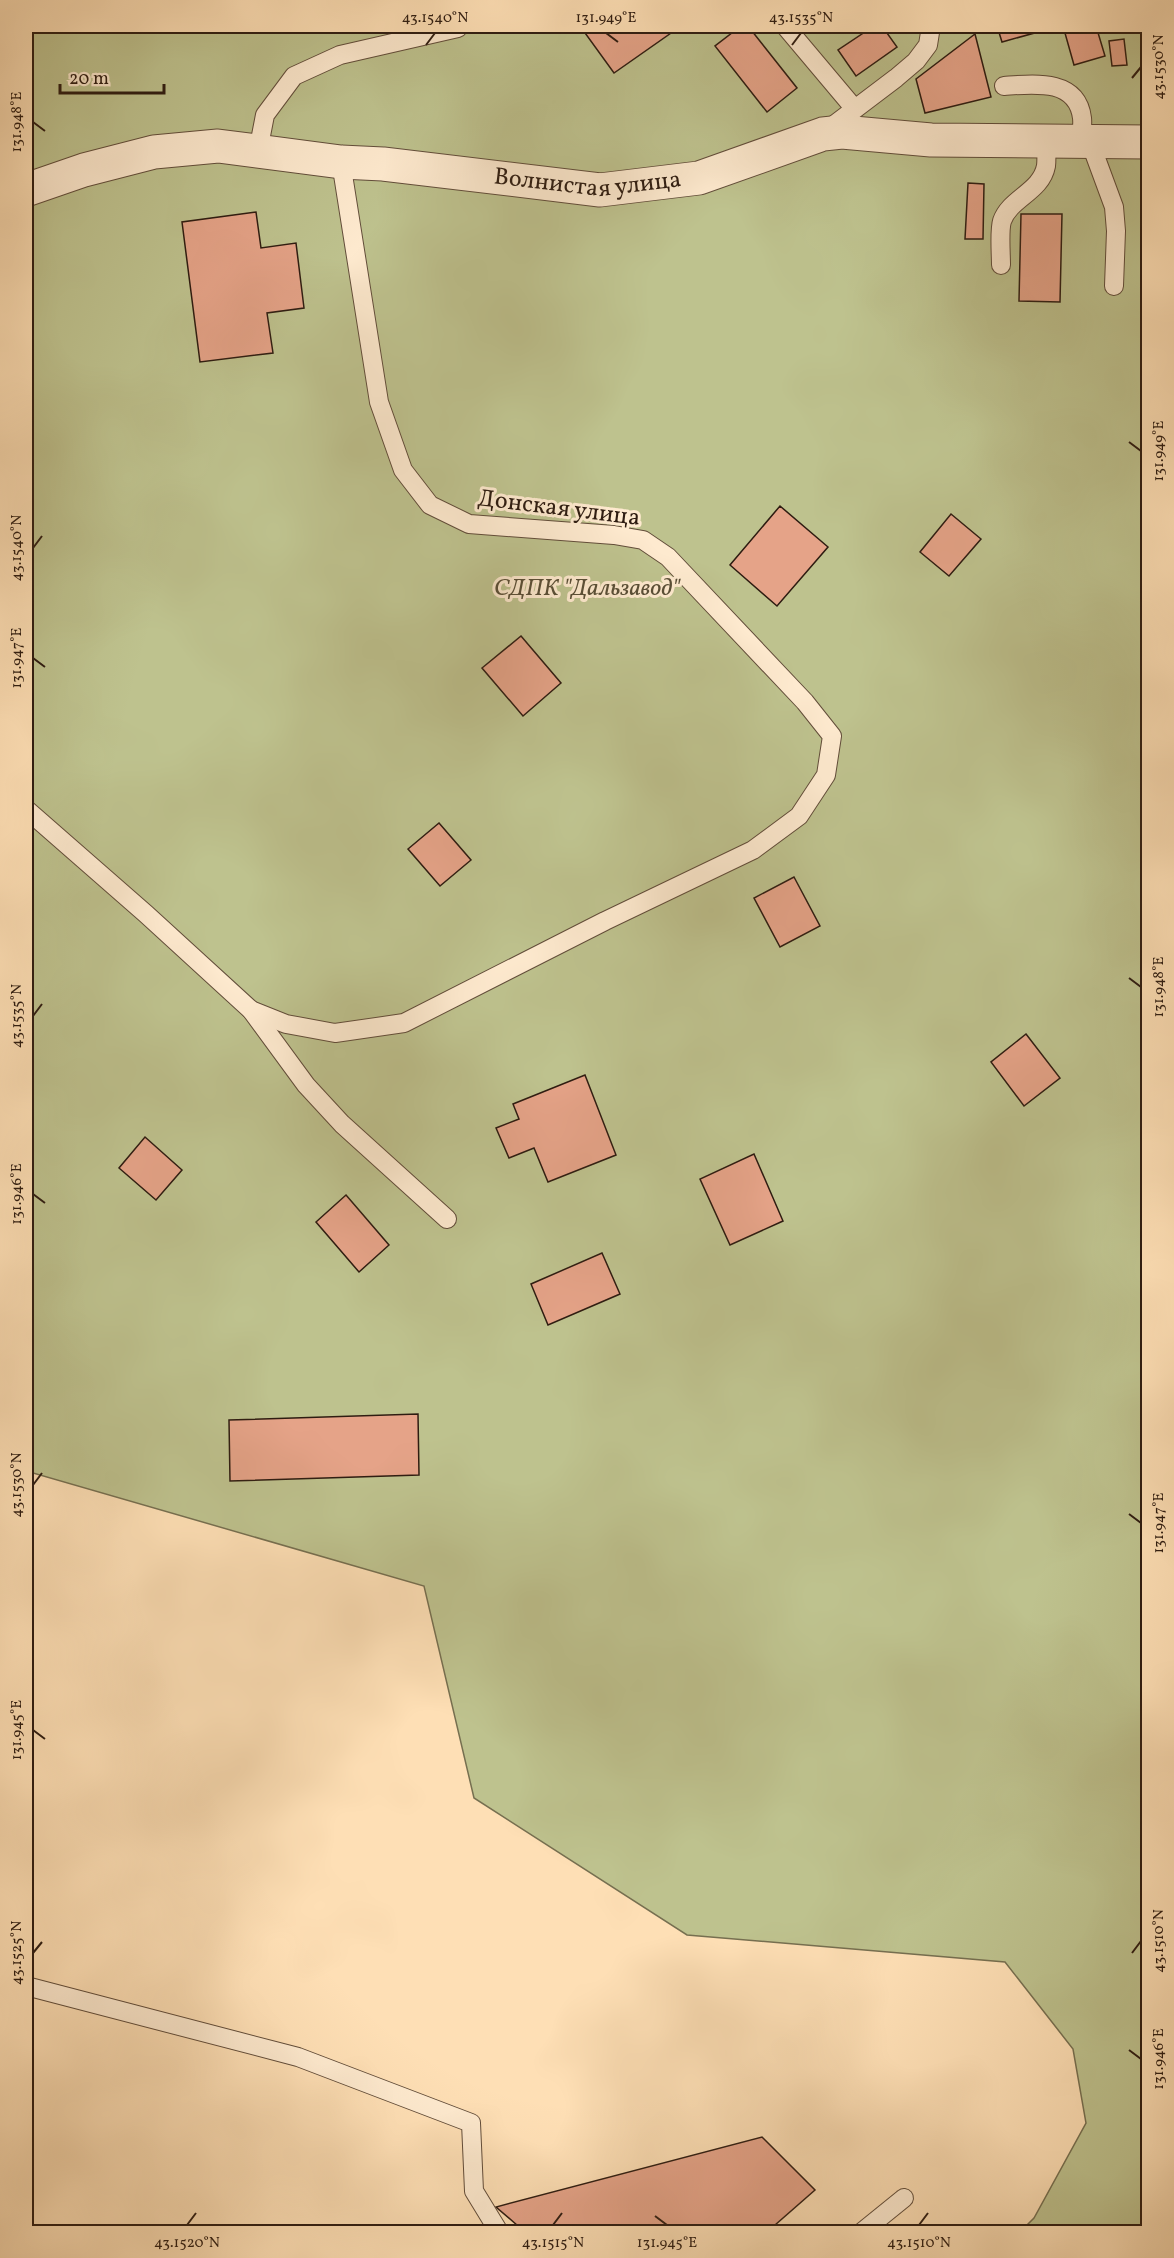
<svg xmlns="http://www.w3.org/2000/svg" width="1174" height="2258" font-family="Vollkorn,serif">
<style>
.green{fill:#bec28e;stroke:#766f50;stroke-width:1.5}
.building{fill:#e5a388;stroke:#2e1c11;stroke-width:1.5}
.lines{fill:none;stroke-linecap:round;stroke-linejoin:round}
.lane-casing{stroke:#624d3a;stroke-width:20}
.street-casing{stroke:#624d3a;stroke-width:35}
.lane{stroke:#feeacf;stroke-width:18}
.street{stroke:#feeacf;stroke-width:33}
.ticks{fill:none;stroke:#2e1c11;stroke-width:2}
.labels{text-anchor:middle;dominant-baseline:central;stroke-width:6;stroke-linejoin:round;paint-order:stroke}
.street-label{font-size:24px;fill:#2e1c11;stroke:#feeacf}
.park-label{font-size:24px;font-style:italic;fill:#594e36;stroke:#feeacf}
.neatline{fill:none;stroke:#2e1c11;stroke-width:2}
.ticks-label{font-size:15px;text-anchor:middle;fill:#2e1c11}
</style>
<rect width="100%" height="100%" fill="#fedfb5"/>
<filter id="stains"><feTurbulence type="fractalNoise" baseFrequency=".00333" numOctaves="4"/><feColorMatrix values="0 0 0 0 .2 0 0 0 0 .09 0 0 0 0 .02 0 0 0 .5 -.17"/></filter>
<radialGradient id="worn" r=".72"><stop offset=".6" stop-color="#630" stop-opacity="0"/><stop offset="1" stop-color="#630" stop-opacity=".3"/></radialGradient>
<path class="green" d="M26,26h1122v2206h-128l14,-14 52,-95 -13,-74 -68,-87 -318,-27 -213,-137 -50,-212 -398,-115z"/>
<g class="building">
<path d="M580,26h101l-67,47z"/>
<path d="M741,26h7l49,62 -30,24 -52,-66z"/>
<path d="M874,26h8l15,21 -41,29 -18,-26z"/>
<path d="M997,26h63l-58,16z"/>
<path d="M1063,26h33l9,30 -31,9z"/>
<path d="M975,34l16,63 -66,16 -9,-34z"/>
<path d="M1124,39l3,26 -15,1 -3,-25z"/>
<path d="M968,183l16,1 -1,55h-18z"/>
<path d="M256,212l5,36 35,-5 8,65 -37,5 6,40 -73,9 -18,-140z"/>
<path d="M1021,214h41l-2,88 -41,-1z"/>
<path d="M780,506l48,41 -51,59 -47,-41z"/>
<path d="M951,514l30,25 -32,37 -29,-24z"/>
<path d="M521,636l40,47 -38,33 -41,-48z"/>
<path d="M439,823l32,37 -31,26 -32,-37z"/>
<path d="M794,877l26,49 -40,21 -26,-49z"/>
<path d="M1026,1034l34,44 -36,28 -33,-44z"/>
<path d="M585,1075l31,80 -68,27 -14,-34 -25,10 -13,-30 23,-9 -6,-15z"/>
<path d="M145,1137l37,33 -26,30 -37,-32z"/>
<path d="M754,1154l29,67 -53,24 -30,-66z"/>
<path d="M346,1195l43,50 -30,27 -43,-50z"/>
<path d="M602,1253l18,41 -72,31 -17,-41z"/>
<path d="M418,1414l1,61 -189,6 -1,-61z"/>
<path d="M762,2137l53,53 -48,42h-242l-29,-25z"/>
</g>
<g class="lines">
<defs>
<g id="lane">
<path d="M785,26l69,82"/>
<path d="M1004,86c29,-2 73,-8 78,32 1,8 -1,17 -2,24"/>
<path d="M826,131l70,-53 20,-17 12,-16 3,-19"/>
<path d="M1090,142l24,65 2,24 -2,55"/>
<path d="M258,151l7,-36 29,-39 46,-21 118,-27"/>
<path d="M1001,265c0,-12 -2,-34 1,-44 8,-23 39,-29 44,-55 1,-8 0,-17 0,-24"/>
<path d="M26,809l120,105 105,96 35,14 49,9 69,-10 201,-102 148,-71 46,-34 27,-41 6,-39 -27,-34 -137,-145 -25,-17 -29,-5 -145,-11 -39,-19 -27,-35 -24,-68 -38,-240"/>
<path d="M251,1010l55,75 36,39 105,95"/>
<path d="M26,1986l272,71 173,66 3,68 25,41"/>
<path d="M862,2232l42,-34"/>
</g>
<g id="street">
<path id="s1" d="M26,190l58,-20 70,-18 64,-6 123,16 42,2 217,26 99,-12 124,-44 19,-2 89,8 217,2"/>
</g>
</defs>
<use href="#lane" class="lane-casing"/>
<use href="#street" class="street-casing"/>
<use href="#lane" class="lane"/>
<use href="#street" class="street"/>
</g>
<path class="ticks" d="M606,33l12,9M426,45l9,-12M792,45l9,-12M1132,78l9,-11M33,122l12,9M1129,442l12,9M33,548l9,-12M33,658l12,9M1129,978l12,9M33,1016l9,-12M33,1194l12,9M33,1485l9,-12M1129,1514l12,9M33,1730l12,9M33,1953l9,-11M1132,1953l9,-12M1129,2050l12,9M655,2216l12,9M187,2225l9,-12M553,2225l9,-12M919,2225l9,-12"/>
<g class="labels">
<g class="street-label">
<text stroke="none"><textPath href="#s1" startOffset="570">Волнистая улица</textPath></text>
<text transform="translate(559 509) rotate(7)">Донская улица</text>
</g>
<g class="park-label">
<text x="587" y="589">СДПК "Дальзавод"</text>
</g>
</g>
<rect width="1174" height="2258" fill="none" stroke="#fedfb5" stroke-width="66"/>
<path d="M60 84v9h104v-9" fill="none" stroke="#2e1c11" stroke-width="3"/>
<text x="69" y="84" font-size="18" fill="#2e1c11" stroke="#feeacf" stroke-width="4.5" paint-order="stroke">20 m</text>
<rect x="33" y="33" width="1108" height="2192" class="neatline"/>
<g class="ticks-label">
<text x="435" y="22">43.1540°N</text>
<text x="606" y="22">131.949°E</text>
<text x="801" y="22">43.1535°N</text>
<text transform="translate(1158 67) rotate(-90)" y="5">43.1530°N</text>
<text transform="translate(16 122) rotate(-90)" y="5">131.948°E</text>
<text transform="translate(1158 451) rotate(-90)" y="5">131.949°E</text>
<text transform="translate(16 548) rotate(-90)" y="5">43.1540°N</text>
<text transform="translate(16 658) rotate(-90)" y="5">131.947°E</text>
<text transform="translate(1158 987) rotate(-90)" y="5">131.948°E</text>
<text transform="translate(16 1016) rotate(-90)" y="5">43.1535°N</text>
<text transform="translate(16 1194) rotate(-90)" y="5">131.946°E</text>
<text transform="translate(16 1485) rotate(-90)" y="5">43.1530°N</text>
<text transform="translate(1158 1523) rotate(-90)" y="5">131.947°E</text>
<text transform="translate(16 1730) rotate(-90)" y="5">131.945°E</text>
<text transform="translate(1158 1941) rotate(-90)" y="5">43.1510°N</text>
<text transform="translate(16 1953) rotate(-90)" y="5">43.1525°N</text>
<text transform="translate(1158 2059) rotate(-90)" y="5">131.946°E</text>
<text x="187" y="2247">43.1520°N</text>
<text x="553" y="2247">43.1515°N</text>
<text x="667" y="2247">131.945°E</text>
<text x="919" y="2247">43.1510°N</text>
</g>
<rect width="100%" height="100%" filter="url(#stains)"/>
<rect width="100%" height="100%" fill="url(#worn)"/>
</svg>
